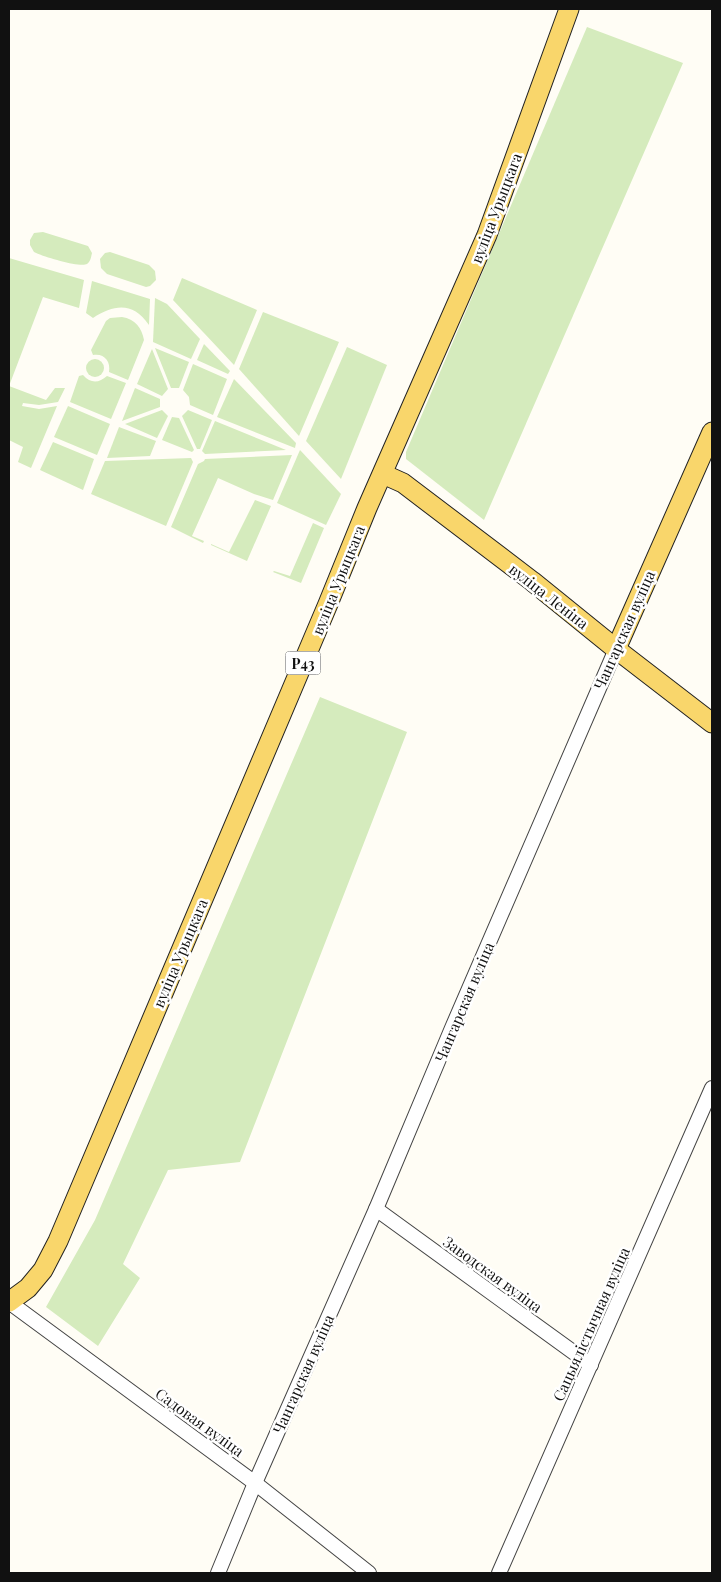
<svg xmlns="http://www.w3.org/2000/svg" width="721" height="1582" font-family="'Playfair Display',serif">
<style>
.green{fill:#d5ebbd}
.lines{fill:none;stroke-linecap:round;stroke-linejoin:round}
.minor-casing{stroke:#444;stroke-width:16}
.major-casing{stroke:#222;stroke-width:21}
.minor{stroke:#fff;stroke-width:14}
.major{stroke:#f9d66b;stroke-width:19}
.labels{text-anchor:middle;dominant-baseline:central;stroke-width:5;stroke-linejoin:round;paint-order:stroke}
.shield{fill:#fff;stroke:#585858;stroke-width:1}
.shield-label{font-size:14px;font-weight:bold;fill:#111}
.street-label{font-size:15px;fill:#111;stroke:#fff}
</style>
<rect width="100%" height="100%" fill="#fffdf5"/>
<g class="green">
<path d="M587,27l96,36 -199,457 -78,-61v-7z"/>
<path d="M43,232l45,14 4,7c-1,4 -1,8 -5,11 -7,4 -46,-8 -53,-12l-4,-7v-5l4,-7z"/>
<path d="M110,252l39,13 6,6 1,9 -6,6 -4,1 -39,-13 -6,-6 -1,-9 5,-6z"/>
<path d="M9,258l75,22 -5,28 -36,-11 -34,89 37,14 9,-12h10l-7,14 -19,3 -16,-2 -1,3 17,3 18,-3 -26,62 -13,-6 5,-15 -14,-7z"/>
<path d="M182,278l75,32 -23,55 -61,-65z"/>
<path d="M92,281l58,18 -1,26c-16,-23 -34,-21 -56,-7l-7,-5z"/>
<path d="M155,298l12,6 33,35 -9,20 -38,-17z"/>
<path d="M263,312l76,30 -40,94 -60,-67z"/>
<path d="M122,317c13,2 20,11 22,23l-16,40 -19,-8c2,-11 -5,-19 -16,-17l-2,-5 15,-29 4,-3z"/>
<path d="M204,344l26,27 -2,3 -31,-14z"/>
<path d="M347,347l40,18 -46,114 -35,-38z"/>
<path d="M155,348l34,14 -10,26h-8z"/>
<path d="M152,349l16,40 -6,7 -25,-12z"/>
<circle cx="95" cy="368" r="9"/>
<path d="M193,364l34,15 -14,36 -23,-10 -1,-8 -6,-7z"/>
<path d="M83,375c8,9 16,8 24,1l19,7 -15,36 -41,-17 9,-26z"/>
<path d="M234,379l62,64 -1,5 -78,-31z"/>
<path d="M135,388l25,11v8l-38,14z"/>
<path d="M68,406l42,18 -13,31 -43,-18z"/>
<path d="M162,410l6,6 -11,22 -32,-14z"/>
<path d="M188,410l24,10 -12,29h-3l-15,-33z"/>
<path d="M172,417l7,1 15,32 -2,2 -30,-12z"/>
<path d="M215,421l71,29 -81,4 -3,-3z"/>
<path d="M119,427l37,14 -6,15 -43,2z"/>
<path d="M53,442l41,17 -11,31 -43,-20z"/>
<path d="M300,450l41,44 -15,31 -49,-22z"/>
<path d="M292,455l-19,45 -19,-6 -36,-16 -26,58 12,5 -1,2 -32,-16 27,-63 6,-3 1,-2z"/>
<path d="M191,458l2,4 -27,64 -75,-32 14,-33z"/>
<path d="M255,500l16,6 -24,55 -36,-16v-1l18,8z"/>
<path d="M313,523l11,5 -23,55 -28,-11 1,-1 16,5z"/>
<path d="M320,697l87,35 -167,430 -72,8 -45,94 17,14 -42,68 -52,-39 49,-87z"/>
</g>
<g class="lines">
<defs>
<g id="minor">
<path d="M376,1209l215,156"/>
<path d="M9,1302l246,181 114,90"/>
<path d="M218,1573l37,-90 121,-274 76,-181 164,-379"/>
<path d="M499,1573l213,-485"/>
</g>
<g id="major">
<path d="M383,474l20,9 129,98 84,68 96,74"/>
<path d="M616,649l96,-217"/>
<path d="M9,1302l19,-14 15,-18 15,-29 270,-637 39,-96 120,-273 82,-226"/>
</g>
</defs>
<use href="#minor" class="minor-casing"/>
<use href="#major" class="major-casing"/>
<use href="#minor" class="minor"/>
<use href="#major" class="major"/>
</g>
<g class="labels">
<rect class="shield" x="285.5" y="651.5" width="35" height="23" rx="4"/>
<g class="shield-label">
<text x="303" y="663">Р43</text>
</g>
<g class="street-label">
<text transform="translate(496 208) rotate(-69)">вуліца Урыцкага</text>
<text transform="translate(338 580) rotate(-68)">вуліца Урыцкага</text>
<text transform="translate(549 596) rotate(38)">вуліца Леніна</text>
<text transform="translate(624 630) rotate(-66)">Чангарская вуліца</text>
<text transform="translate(180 953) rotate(-67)">вуліца Урыцкага</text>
<text transform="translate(464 1002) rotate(-67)">Чангарская вуліца</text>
<text transform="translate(493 1274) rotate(36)">Заводская вуліца</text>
<text transform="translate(591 1324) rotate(-66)">Сацыялістычная вуліца</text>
<text transform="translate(303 1374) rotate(-66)">Чангарская вуліца</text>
<text transform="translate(200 1422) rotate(36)">Садовая вуліца</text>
</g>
</g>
<rect width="721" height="1582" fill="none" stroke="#111111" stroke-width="20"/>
</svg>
